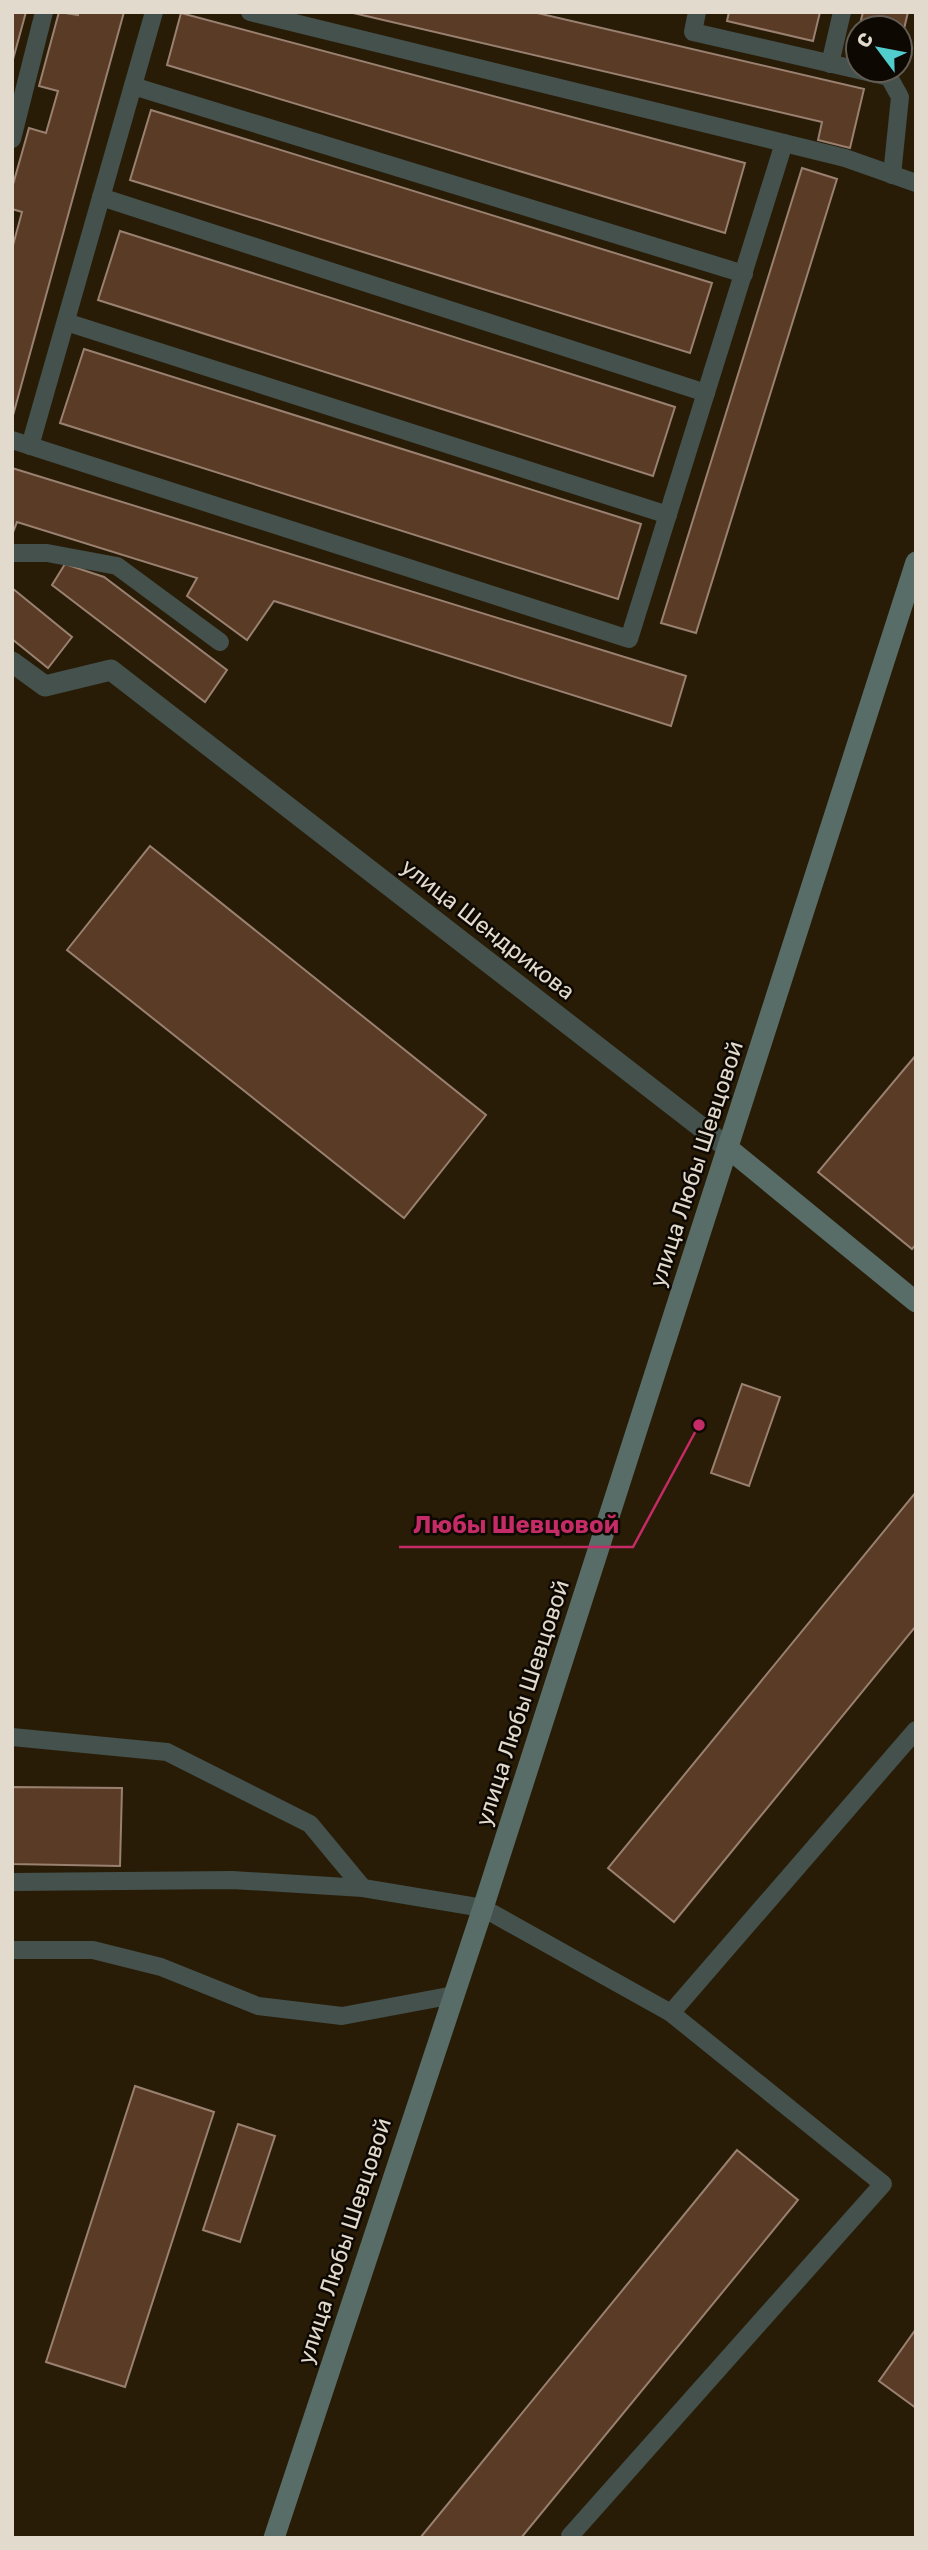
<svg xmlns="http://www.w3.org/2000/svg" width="928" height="2550" font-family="Rubik,sans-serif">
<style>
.building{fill:#593b26;stroke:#998070;stroke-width:2}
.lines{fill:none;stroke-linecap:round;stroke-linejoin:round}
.lane{stroke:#44514d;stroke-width:18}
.street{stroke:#44514d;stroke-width:21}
.secondary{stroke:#586d68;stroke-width:21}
.labels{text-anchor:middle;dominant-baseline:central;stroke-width:5;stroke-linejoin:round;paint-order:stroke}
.street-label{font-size:23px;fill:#e2dacd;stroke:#0d0802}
.leader{fill:none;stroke:#c52b66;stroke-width:2.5}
.callout-dot{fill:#c52b66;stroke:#0d0802;stroke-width:2.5}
.callout-label{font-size:24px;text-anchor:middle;font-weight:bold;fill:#c52b66;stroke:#0d0802;stroke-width:5;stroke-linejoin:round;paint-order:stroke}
</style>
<rect width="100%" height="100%" fill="#281c07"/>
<g class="building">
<path d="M12,12h14l-14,51z"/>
<path d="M59,12l19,3v-3h46l-112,407v-170l10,-37 -10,-3v-21l17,-60 17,5 12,-42 -19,-5z"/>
<path d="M349,12h184l331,77 -14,59 -32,-8 4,-18z"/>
<path d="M729,12h91l-7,29 -86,-20z"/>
<path d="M863,12h45l-8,34v-18h-41z"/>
<path d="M181,13l564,150 -20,70 -558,-168z"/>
<path d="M151,110l561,173 -22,70 -560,-173z"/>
<path d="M802,168l35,11 -141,454 -35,-10z"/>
<path d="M120,231l555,176 -22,69 -555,-176z"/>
<path d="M84,349l557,175 -23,75 -558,-176z"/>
<path d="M12,468l674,208 -15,50 -397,-125 -27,39 -60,-44 10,-18 -180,-56 -5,13z"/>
<path d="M65,564l39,13 123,93 -22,32 -153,-117z"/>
<path d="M12,588l60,49 -24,31 -36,-29z"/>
<path d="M150,846l336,269 -82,103 -337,-268z"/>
<path d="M916,1055v189l-4,5 -94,-77z"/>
<path d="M742,1384l38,13 -31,89 -38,-13z"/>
<path d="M916,1492v134l-242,296 -66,-54z"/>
<path d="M12,1787l110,1 -2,78 -108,-2z"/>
<path d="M135,2086l79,26 -89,275 -79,-25z"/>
<path d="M238,2124l37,12 -35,106 -37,-12z"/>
<path d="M737,2150l61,50 -277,338h-101z"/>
<path d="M916,2329v79l-37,-27z"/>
</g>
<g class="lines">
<g class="lane">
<path d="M250,12l534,131 61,15 71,25"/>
<path d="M697,12l-4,20 196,45 11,20 -8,78"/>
<path d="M830,64l12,-52"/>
<path d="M133,86l611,188"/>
<path d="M12,139l32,-127"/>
<path d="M101,197l605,196"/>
<path d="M66,322l602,193"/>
<path d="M12,440l617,199 155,-496"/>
<path d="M30,446l124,-434"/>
<path d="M12,553h35l70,13 103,76"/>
<path d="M12,1737l155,15 143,72 53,64"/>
<path d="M12,1882l220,-2 131,8 120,20 188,105 245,-283"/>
<path d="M12,1950h81l68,17 97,39 84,10 112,-21"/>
<path d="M572,2538l-2,-2 313,-352 -212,-171"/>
</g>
<path class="street" d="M12,662l33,24 66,-16 617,478"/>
<g class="secondary">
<path d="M728,1148l188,154"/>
<path d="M274,2538l209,-630 433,-1346"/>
</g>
</g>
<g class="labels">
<g class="street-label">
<text transform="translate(488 929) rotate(38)">улица Шендрикова</text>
<text transform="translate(696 1164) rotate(-72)">улица Любы Шевцовой</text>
<text transform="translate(522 1703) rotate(-72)">улица Любы Шевцовой</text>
<text transform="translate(344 2241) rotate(-72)">улица Любы Шевцовой</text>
</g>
</g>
<path class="leader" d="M699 1425L633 1547H399"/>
<circle class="callout-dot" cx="699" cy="1425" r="7"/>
<g class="callout-label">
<text x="516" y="1533">Любы Шевцовой</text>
</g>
<rect width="928" height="2550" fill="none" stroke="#e2dacd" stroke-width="28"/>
<g transform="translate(879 49) rotate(302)"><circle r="33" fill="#0d0802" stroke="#625c53" stroke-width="2"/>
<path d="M0-5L12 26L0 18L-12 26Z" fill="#52cdce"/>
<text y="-10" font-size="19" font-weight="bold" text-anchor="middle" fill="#e2dacd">С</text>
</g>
</svg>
